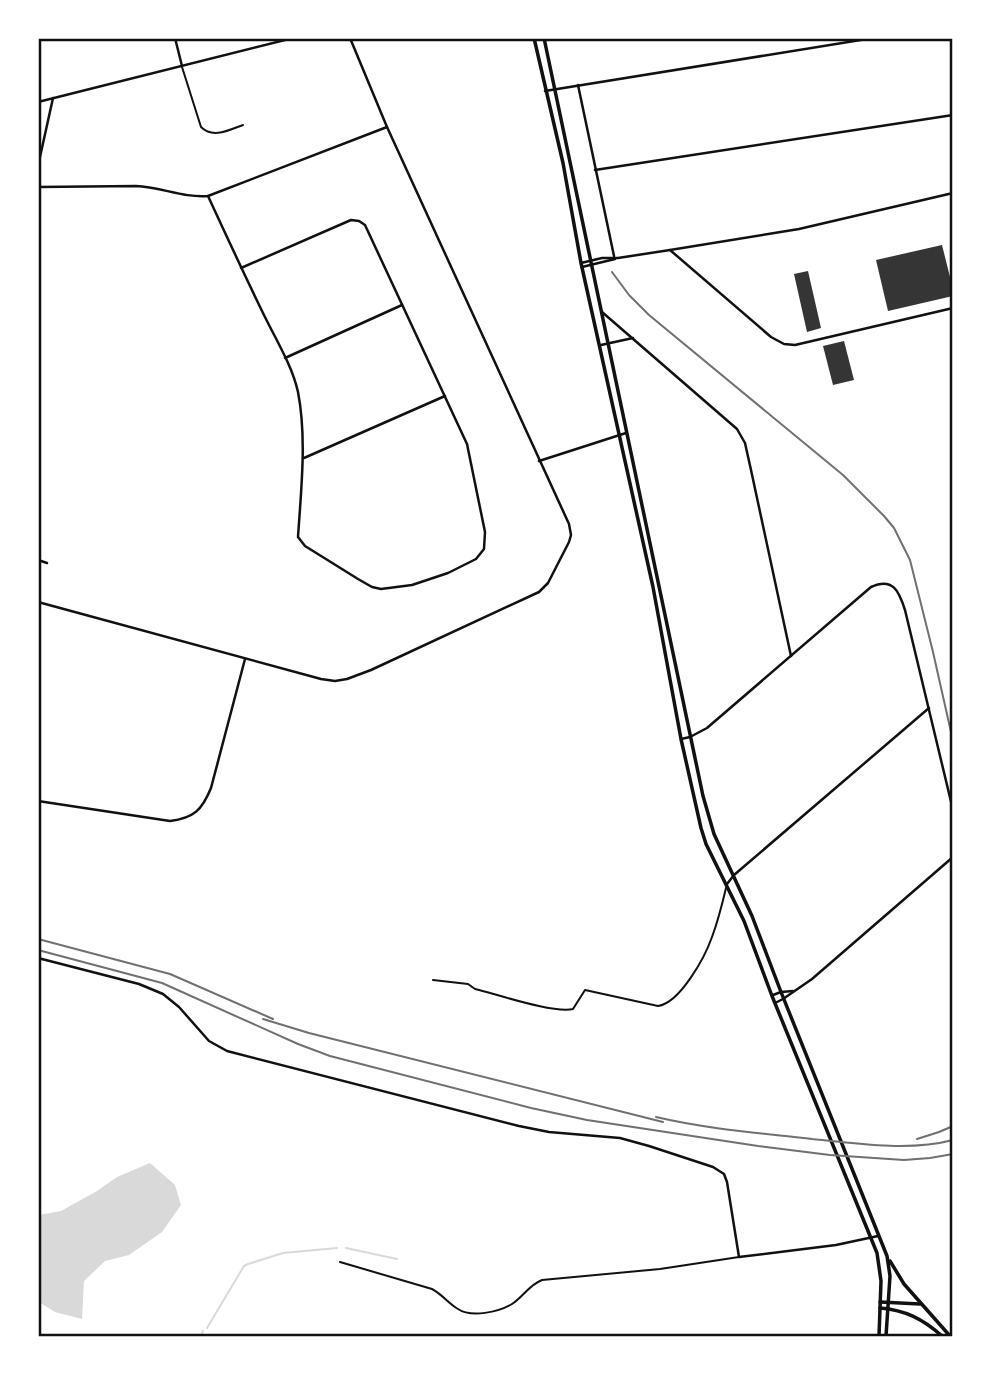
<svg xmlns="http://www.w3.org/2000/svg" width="991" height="1375" font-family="Inter,sans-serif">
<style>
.water{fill:#d9d9d9}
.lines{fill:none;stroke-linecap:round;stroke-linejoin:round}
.stream{stroke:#d9d9d9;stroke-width:2}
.building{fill:#353535}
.service{stroke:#111;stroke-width:2}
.minor{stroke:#111;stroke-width:2.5}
.tertiary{stroke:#111;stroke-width:3.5}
.rail{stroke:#707070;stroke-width:2}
.neatline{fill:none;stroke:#111;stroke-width:2.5}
</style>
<rect width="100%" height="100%" fill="#fff"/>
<path class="water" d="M150,1163l25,22 6,20 -19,27 -33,23 -24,6 -21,20 -2,38 -27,-7 -16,-10v-87l22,-4 36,-20 20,-14z"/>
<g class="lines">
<g class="stream">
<path d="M346,1248l51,11"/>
<path d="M207,1328l37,-62 4,-2 35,-11 54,-5"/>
<path d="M201,1336l2,-5"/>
</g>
</g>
<g class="building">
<path d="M942,245l11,44v7l-65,15 -12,-51z"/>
<path d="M808,271l13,57 -14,4 -13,-58z"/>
<path d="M844,341l10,39 -21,5 -10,-39z"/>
</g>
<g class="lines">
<g class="service">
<path d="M182,67l19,60c12,12 28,3 42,-2"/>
<path d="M433,980l35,4 7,5c21,5 80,25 98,20l12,-19 73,16c22,-3 47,-49 54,-69 6,-16 10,-32 14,-49"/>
<path d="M340,1262l92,27c11,6 16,14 26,20 13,9 41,3 54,-5 11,-7 17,-19 30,-24l118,-11 79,-12"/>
</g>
<g class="minor">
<path d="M175,38l7,28"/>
<path d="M578,85l36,171"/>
<path d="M545,91l328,-53"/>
<path d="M38,102l255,-64"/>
<path d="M38,166l15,-68"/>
<path d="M595,170l358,-55"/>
<path d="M38,187l98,-1c25,1 47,12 72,10l179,-69"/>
<path d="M208,196c18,39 36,78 55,117 12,25 29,52 35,79 9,46 3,99 0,145l7,9 53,33 14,8 9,2 31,-4 36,-12 28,-14 8,-10 1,-17 -18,-88 -102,-219 -6,-4 -8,-1 -110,48"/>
<path d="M670,250l101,87 13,7 11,1 158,-37"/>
<path d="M581,263l21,-5h16l52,-8 129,-21 154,-36"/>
<path d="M582,267l33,-8"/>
<path d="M602,312l135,117 8,14 6,27 40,186"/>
<path d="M601,345l32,-7"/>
<path d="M285,358l117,-53"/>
<path d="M304,458l141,-62"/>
<path d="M539,461l87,-28"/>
<path d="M38,560l9,3"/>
<path d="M38,602l283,77 14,2 12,-2 24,-9 168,-78 9,-9 21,-41 2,-7 -2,-11 -182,-397 -37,-89"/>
<path d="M681,739l9,-2 17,-9 164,-141c22,-10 28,4 34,23l48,200"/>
<path d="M38,801l132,20c24,-3 32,-11 41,-33l34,-129"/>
<path d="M727,884l7,-9 195,-167"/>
<path d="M38,958l101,26 24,10 16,13 30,34 18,10 292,75 30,6 71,6 29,8 64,21 11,7 3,8 12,75 97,-12 42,-9"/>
<path d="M773,995l8,-3 12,-1"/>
<path d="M775,1003l8,-4 29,-20 141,-122"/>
</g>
<g class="tertiary">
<path d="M534,38l29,125 18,100 72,324 28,152 20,89 5,16 38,77 28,75 105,257 4,28 -2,55"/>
<path d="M544,38l159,758 11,38 38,82 29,76 106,264 3,20 -4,60"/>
<path d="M890,1261l14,23 46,52"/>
<path d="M880,1302l40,2"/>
<path d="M880,1308c25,2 43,11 62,28"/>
</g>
<g class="rail">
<path d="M612,272l17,23 20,20 194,160 41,41 10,12 16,32 23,92 20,89"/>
<path d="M38,939l132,35 103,45"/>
<path d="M38,950l124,33 136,61 32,12 201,52 56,12 171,26 72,9 74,5 26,-2 23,-4"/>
<path d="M263,1019l46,14 354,89"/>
<path d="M656,1117c51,12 104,16 156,22 45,4 95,13 141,1"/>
<path d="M917,1139l22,-7 14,-6"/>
</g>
</g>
<rect width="991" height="1375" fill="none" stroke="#ffffff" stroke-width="80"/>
<rect x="40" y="40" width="911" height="1295" class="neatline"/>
</svg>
